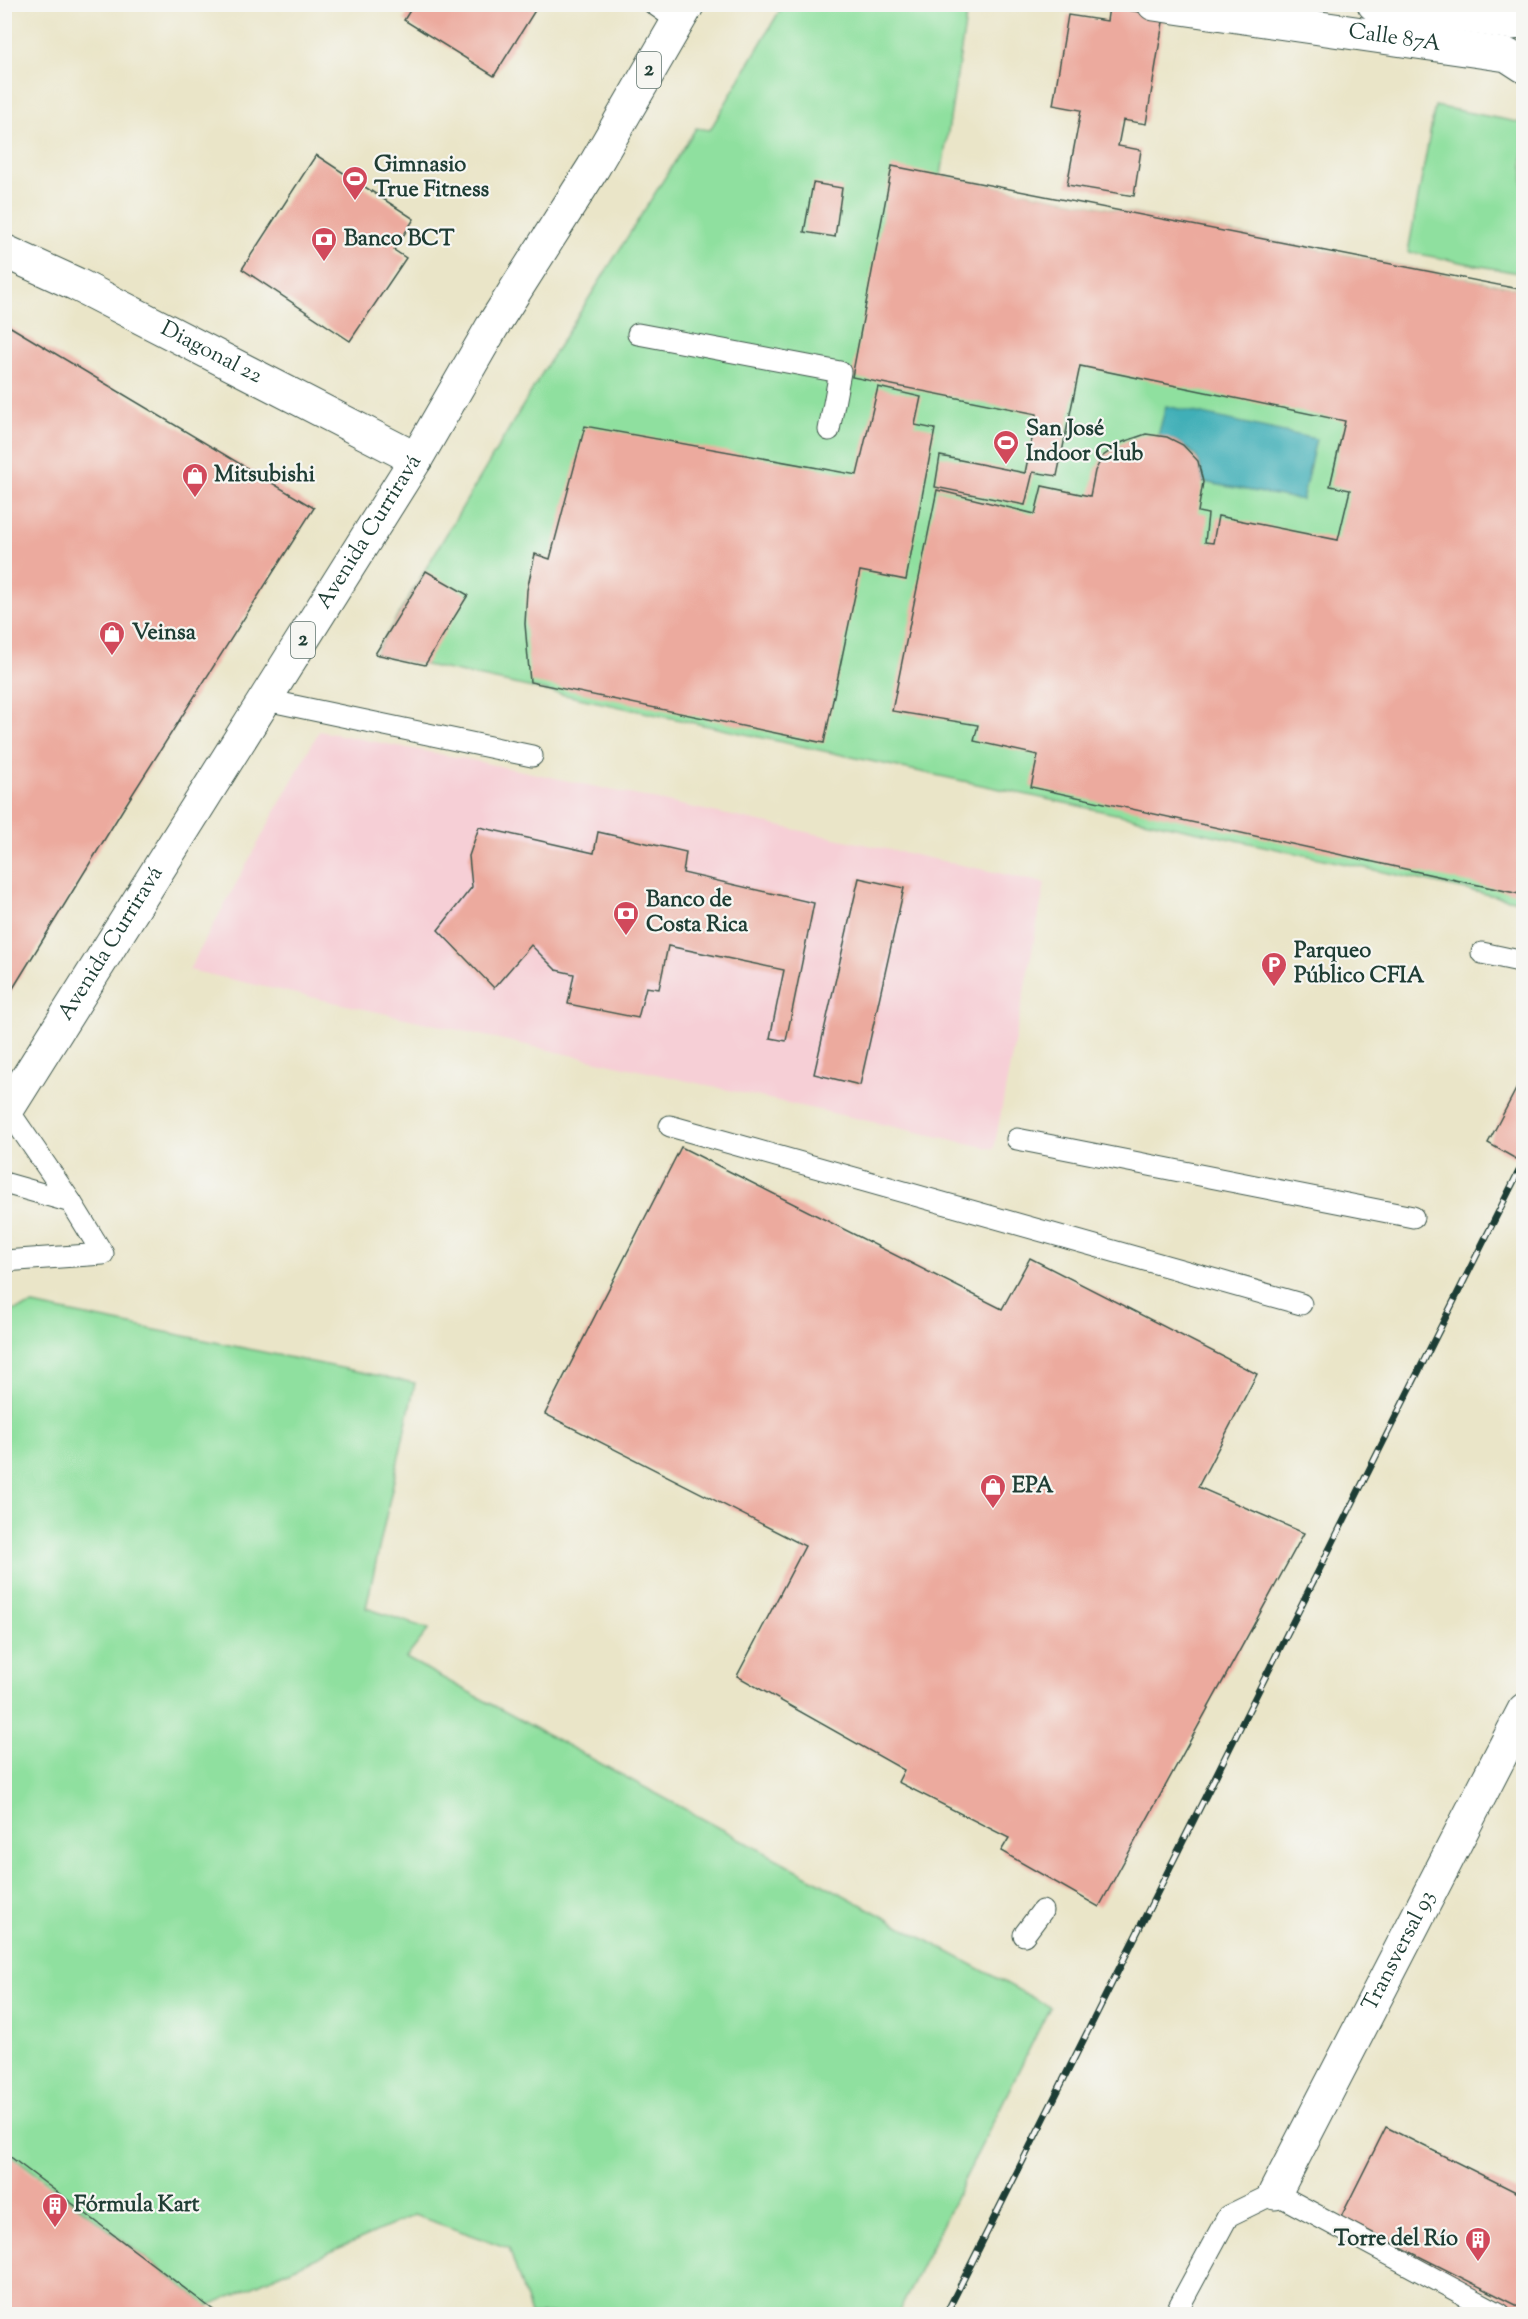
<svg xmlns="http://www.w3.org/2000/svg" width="1528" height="2319" font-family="'Sorts Mill Goudy',serif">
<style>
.built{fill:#f6cfd6}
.green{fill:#8fe09f;stroke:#578e6a;stroke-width:1.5}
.water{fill:#3fafb7;stroke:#2f7676;stroke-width:1.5}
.building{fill:#ecaa9e}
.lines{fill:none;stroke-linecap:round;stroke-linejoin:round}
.lane-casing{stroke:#3d564a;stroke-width:23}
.street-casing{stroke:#3d564a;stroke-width:35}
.highway-casing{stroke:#3d564a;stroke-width:35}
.lane{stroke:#fff;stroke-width:21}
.street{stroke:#fff;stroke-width:33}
.highway{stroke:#fff;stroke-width:33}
.rail-casing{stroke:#1f3d34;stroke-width:7}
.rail{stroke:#f6f6f2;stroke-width:4.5;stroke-dasharray:14;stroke-linecap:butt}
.labels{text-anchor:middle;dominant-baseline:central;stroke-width:4.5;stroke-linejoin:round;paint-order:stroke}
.shield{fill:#f6f6f2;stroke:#60746d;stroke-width:1.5}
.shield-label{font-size:21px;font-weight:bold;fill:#1f3d34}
.street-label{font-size:22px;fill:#1f3d34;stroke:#f6f6f2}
.poi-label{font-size:22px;font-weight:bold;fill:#1f3d34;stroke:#f6f6f2;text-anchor:start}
</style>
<rect width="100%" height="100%" fill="#f6f6f2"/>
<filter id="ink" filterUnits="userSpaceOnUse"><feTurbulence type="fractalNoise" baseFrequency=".0167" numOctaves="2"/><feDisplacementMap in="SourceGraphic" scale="12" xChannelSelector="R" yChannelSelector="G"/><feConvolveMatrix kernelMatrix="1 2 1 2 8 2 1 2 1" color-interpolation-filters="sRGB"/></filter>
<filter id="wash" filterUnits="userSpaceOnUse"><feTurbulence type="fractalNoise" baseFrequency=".008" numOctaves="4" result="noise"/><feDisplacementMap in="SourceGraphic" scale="24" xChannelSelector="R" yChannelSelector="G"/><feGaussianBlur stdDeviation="1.35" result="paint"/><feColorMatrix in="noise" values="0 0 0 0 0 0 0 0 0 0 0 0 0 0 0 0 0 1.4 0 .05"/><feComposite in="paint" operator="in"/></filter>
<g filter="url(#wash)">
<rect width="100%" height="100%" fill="#eae5c8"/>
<path class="built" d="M319,731l157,30 569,122 -51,266 -805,-179z"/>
<g class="green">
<path d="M783,5h185l-27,171 582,114v612l-1148,-248 175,-294 146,-232 14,2z"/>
<path d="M1435,106l88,17v151l-115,-22z"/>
<path d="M33,1305l382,78 -49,225 63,21 -23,29 644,349 -152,307h-367l-22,-66 -95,-33 -206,91 -203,-156 -1,-837z"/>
</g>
<path class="water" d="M1166,406l150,33 -14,61 -99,-18c-1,-6 -2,-14 -4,-20 -6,-14 -26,-24 -41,-26z"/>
<g id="blocks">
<g class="building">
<path d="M414,4h125l-45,72 -90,-56z"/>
<path d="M1109,7l55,9 -18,108 -23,-4 -5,26 23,4 -7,46 -67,-11 14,-75 -28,-5 15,-90 39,6z"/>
<path d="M316,155l98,64 -20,31 12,8 -56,83 -108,-72z"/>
<path d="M892,166l632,124v605l-493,-108 7,-32 -64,-14 4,-16 -86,-14 45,-221 98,24 7,-28 48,10 5,-25 8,-15 20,-14 23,-8 21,3 16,8 15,16 5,21 -5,30 10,2 -3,28 8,1 5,-27 120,24 12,-50 -20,-4 15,-65 -265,-55 -23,110 -24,-4 -8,33 -90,-18 5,-31 85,17 12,-59 -185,-37z"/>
<path d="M813,183l29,5 -7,49 -31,-5z"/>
<path d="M4,323l310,185 -189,298 -121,197z"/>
<path d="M878,387l43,10 -6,28 20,4 -29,151 -46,-9 -36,172 -294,-61 -5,-58 2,-34 8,-36 15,5 35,-133 272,49z"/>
<path d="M426,571l42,24 -43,70 -50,-11z"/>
<path d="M479,827l115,26 4,-21 88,20 -3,21 131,30 -28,138 -16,-3 14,-68 -116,-24 -9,43 -13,-2 -8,31 -70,-14 6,-30 -18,-4 -25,-25 -37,43 -56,-58 34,-43 -3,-31z"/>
<path d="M859,878l45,10 -44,197 -46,-11z"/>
<path d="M1524,1074v70l-8,15 -28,-16z"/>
<path d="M681,1147l321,162 28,-51 227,116 -59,113 106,46 -205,374 -98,-56 8,-13 -111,-56 6,-12 -167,-94 68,-130 -260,-132z"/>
<path d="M1386,2127l138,69v113l-183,-92z"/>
<path d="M4,2152l204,154 11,8h-215z"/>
</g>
</g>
</g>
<g filter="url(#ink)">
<use href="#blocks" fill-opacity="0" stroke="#3d564a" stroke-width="1.5"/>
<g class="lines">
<defs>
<g id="lane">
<path d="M654,4l24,17"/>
<path d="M638,334l202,38 -11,58"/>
<path d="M266,700l266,56"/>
<path d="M1482,953l42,9"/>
<path d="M670,1126l631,178"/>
<path d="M1017,1139l396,78"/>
<path d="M4,1183l67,19"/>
<path d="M4,1261l99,-7 -32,-52 -63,-92"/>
<path d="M1024,1935l18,-24"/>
<path d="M1175,2314l53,-98 47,-23 225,121"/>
</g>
<g id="street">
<path id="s1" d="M1154,4l353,51 17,11"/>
<path d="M1374,4l139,19 11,-8"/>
<path id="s2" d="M4,251l72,33 340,175"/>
<path id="s3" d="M1275,2193l249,-483"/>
</g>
<g id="highway">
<path id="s4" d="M4,1115l412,-656 76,-132 101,-159 95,-164"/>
</g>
</defs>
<use href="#lane" class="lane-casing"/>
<use href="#street" class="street-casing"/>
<use href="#highway" class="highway-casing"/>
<use href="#lane" class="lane"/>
<use href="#street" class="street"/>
<use href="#highway" class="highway"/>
<defs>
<path id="rail" d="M946,2314l578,-1153"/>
</defs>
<use href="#rail" class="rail-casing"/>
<use href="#rail" class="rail"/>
</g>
</g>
<defs>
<symbol id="stadium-pin" viewBox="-11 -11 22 30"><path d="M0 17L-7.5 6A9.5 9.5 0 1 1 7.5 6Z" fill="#d1495b" stroke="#f6f6f2"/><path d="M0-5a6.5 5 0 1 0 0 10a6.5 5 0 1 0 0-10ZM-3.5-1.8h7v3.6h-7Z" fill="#fff"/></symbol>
<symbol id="bank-pin" viewBox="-11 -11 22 30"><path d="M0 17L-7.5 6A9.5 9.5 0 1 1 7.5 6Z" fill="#d1495b" stroke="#f6f6f2"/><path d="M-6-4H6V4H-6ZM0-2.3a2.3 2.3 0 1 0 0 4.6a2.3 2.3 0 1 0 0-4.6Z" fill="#fff"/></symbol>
<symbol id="shop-pin" viewBox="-11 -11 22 30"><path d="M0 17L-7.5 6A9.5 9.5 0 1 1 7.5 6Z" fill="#d1495b" stroke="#f6f6f2"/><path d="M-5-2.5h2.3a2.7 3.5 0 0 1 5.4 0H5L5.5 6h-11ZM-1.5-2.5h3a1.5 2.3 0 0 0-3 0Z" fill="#fff"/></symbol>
<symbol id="parking-pin" viewBox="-11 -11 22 30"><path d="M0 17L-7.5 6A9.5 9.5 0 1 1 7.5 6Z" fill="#d1495b" stroke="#f6f6f2"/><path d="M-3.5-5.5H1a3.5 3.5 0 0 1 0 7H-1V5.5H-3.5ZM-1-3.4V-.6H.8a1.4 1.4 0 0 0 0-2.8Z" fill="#fff"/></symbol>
<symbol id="building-pin" viewBox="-11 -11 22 30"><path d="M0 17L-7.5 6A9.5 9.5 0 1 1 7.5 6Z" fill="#d1495b" stroke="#f6f6f2"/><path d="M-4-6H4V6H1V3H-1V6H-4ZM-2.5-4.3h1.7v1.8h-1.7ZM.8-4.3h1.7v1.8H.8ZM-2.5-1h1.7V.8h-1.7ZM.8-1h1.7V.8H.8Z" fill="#fff"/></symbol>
</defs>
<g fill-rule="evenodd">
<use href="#stadium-pin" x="340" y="164" width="30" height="40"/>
<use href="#bank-pin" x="309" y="225" width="30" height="40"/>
<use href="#stadium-pin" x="991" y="428" width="30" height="40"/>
<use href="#shop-pin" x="180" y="461" width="30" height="40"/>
<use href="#shop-pin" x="97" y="619" width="30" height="40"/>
<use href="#bank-pin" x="611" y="899" width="30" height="40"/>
<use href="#parking-pin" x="1259" y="950" width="30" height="40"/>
<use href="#shop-pin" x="978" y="1472" width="30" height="40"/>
<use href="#building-pin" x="40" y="2191" width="30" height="40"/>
<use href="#building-pin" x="1463" y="2225" width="30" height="40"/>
</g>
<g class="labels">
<g class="shield">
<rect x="637" y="52" width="24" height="36" rx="4.5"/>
<rect x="291" y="622" width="24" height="36" rx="4.5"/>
</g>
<g class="shield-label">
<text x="649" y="70">2</text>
<text x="303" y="640">2</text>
</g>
<g class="street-label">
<text stroke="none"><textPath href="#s1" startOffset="243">Calle 87A</textPath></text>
<text stroke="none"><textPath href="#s2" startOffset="231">Diagonal 22</textPath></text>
<text stroke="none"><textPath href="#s4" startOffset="688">Avenida Curriravá</textPath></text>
<text stroke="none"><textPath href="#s4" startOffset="202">Avenida Curriravá</textPath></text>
<text stroke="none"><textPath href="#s3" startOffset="272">Transversal 93</textPath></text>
</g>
<g class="poi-label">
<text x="374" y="166">Gimnasio<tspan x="374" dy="25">True Fitness</tspan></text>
<text x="344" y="240">Banco BCT</text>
<text x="1026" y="430">San José<tspan x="1026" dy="25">Indoor Club</tspan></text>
<text x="214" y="476">Mitsubishi</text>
<text x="132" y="634">Veinsa</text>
<text x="646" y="901">Banco de<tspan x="646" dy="25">Costa Rica</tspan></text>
<text x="1294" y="952">Parqueo<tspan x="1294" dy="25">Público CFIA</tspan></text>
<text x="1012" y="1487">EPA</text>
<text x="74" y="2206">Fórmula Kart</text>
<text x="1458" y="2240" text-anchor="end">Torre del Río</text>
</g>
</g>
<rect width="1528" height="2319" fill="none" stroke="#f6f6f2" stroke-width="24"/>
</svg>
